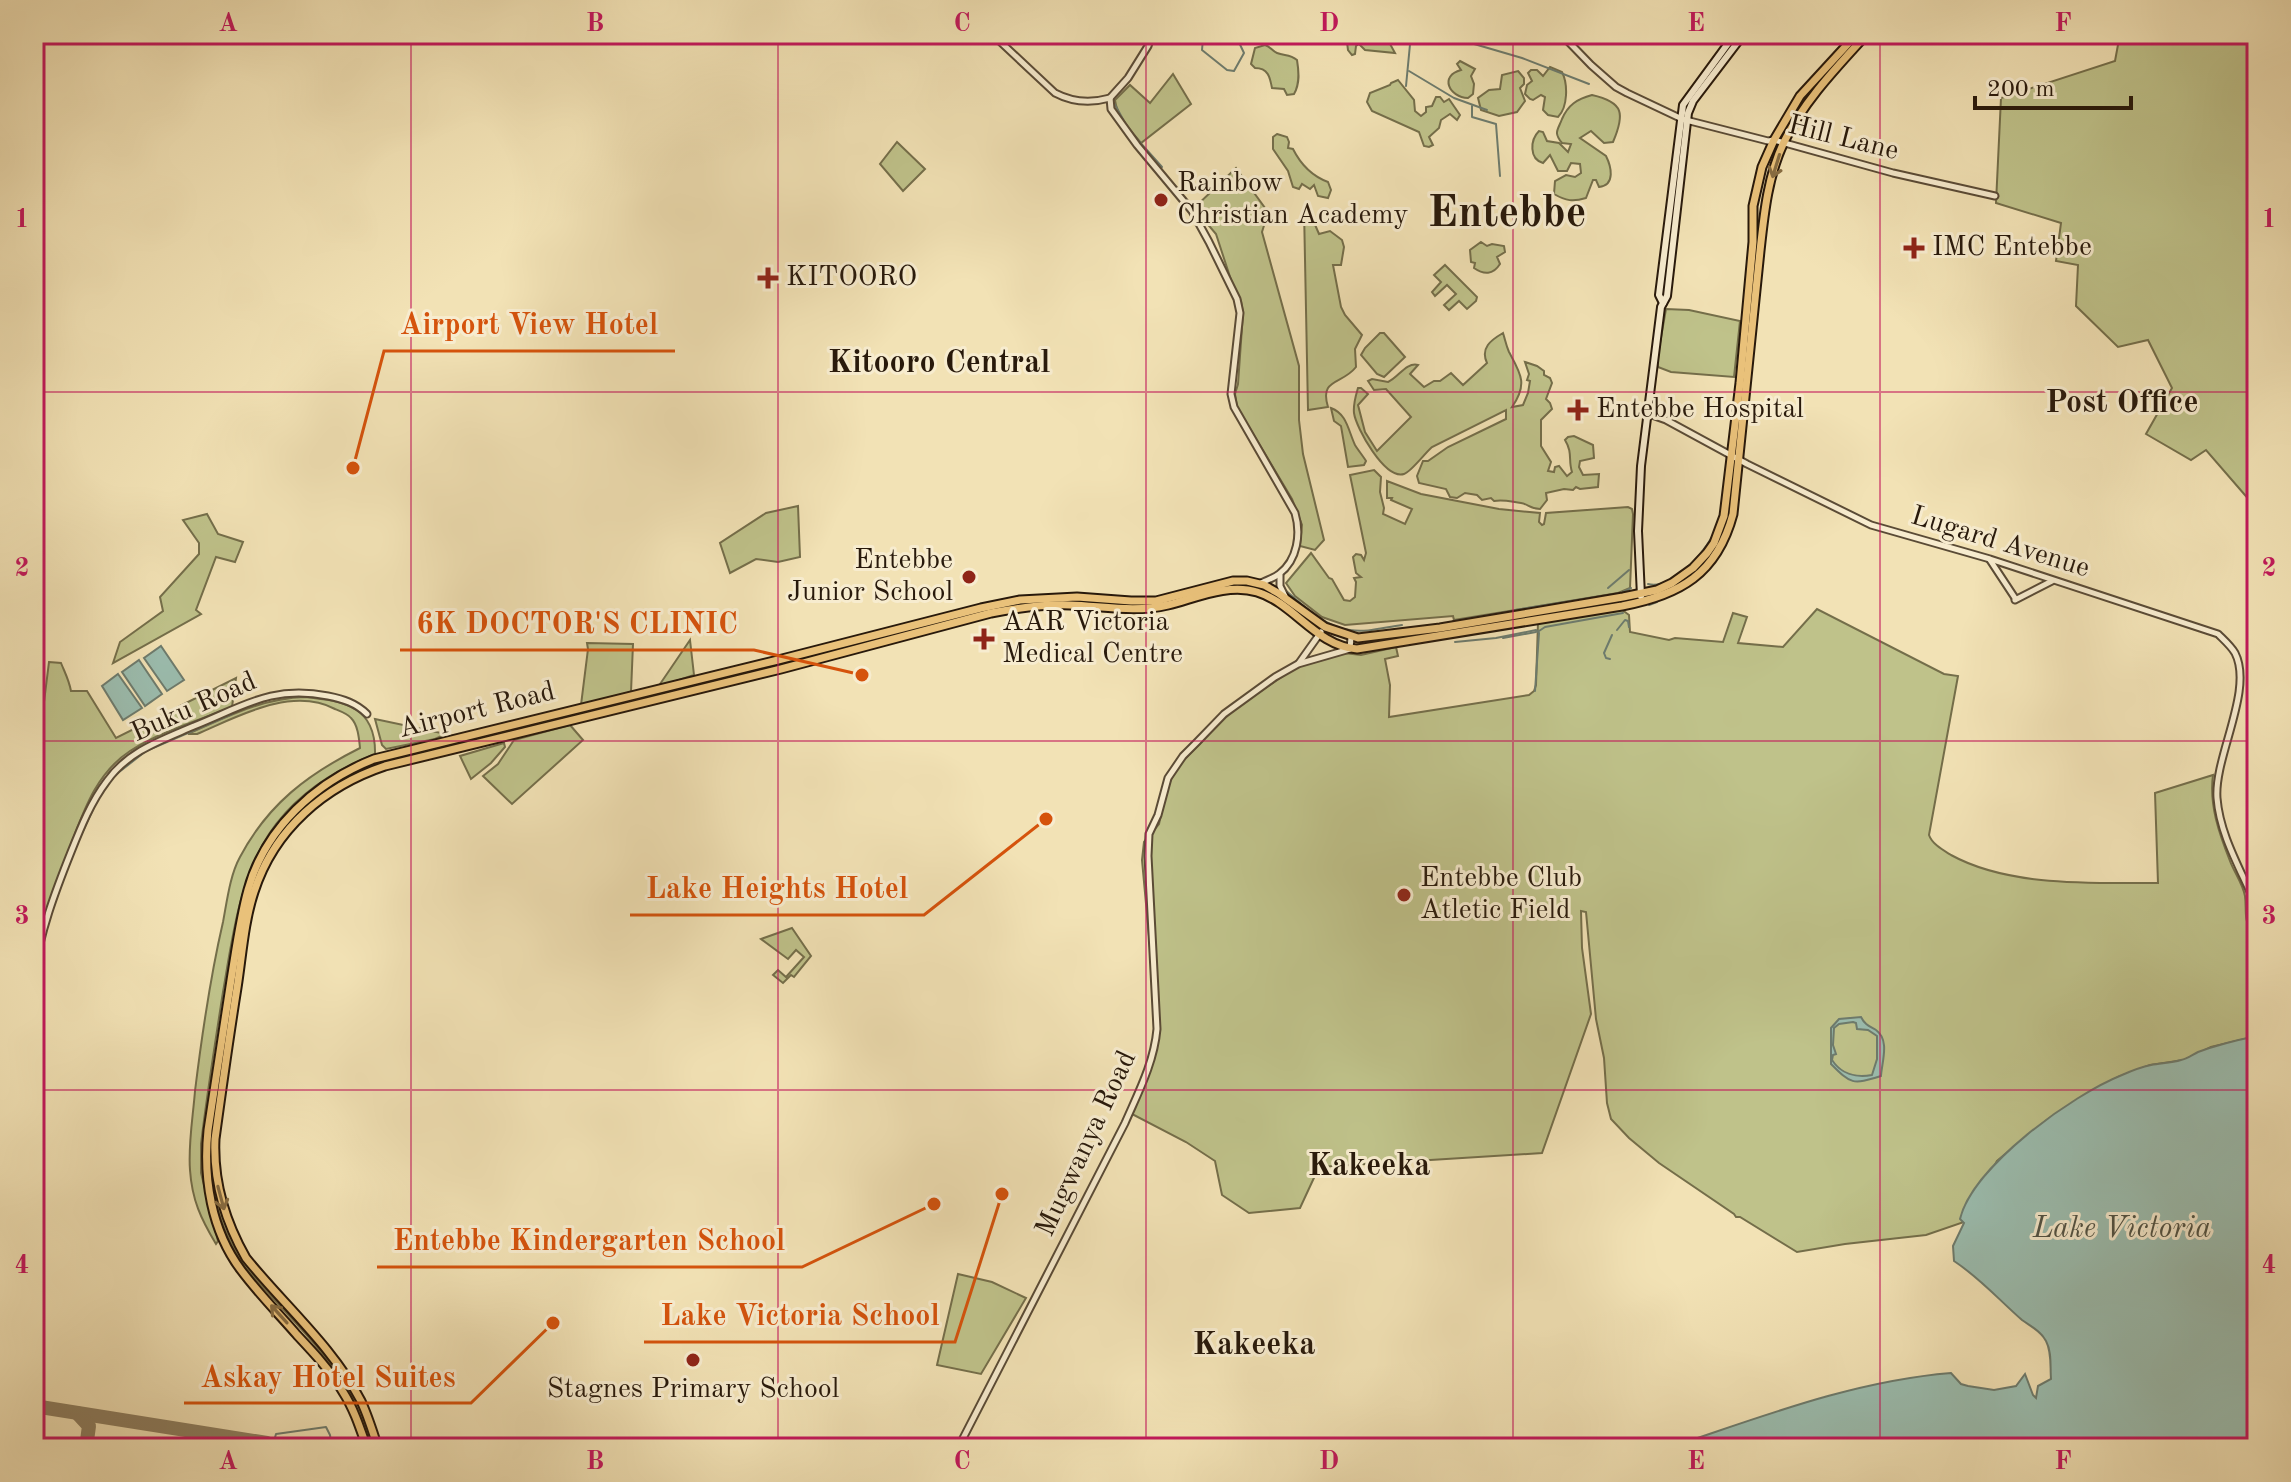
<svg xmlns="http://www.w3.org/2000/svg" width="2291" height="1482" font-family="'Old Standard TT',serif">
<style>
.green{fill:#bfc28a;stroke:#746e4a;stroke-width:2}
.water{fill:#9bbdaf;stroke:#6d7b6d;stroke-width:2;fill-rule:evenodd}
.lines{fill:none;stroke-linecap:round;stroke-linejoin:round}
.stream{stroke:#6d7b6d;stroke-width:2}
.taxiway{stroke:#8d7e60;stroke-width:14}
.tertiary-casing{stroke:#5a4b36;stroke-width:9}
.secondary-casing{stroke:#28190b;stroke-width:10}
.trunk-casing{stroke:#28190b;stroke-width:11}
.tertiary{stroke:#f7eccf;stroke-width:5}
.secondary{stroke:#f7eccf;stroke-width:6}
.trunk{stroke:#e9c17a;stroke-width:7}
.oneway{stroke:#886d42}
.grid{fill:none;stroke:#c2185b;stroke-width:2;stroke-opacity:0.55}
.poi-dot{fill:#8f2418;stroke:#f7eccf;stroke-width:3}
.labels{text-anchor:middle;dominant-baseline:central;stroke-width:6;stroke-linejoin:round;paint-order:stroke}
.street-label{font-size:28px;fill:#28190b;stroke:#f7eccf}
.poi-label{font-size:28px;fill:#28190b;stroke:#f7eccf;text-anchor:start}
.water-label{font-size:30px;font-style:italic;fill:#505244;stroke:#f7eccf}
.quarter-label{font-size:32px;font-weight:bold;fill:#28190b;stroke:#f7eccf}
.town-label{font-size:44px;font-weight:bold;fill:#28190b;stroke:#f7eccf}
.leader{fill:none;stroke:#d5530c;stroke-width:3}
.callout-dot{fill:#d5530c;stroke:#f7eccf;stroke-width:3}
.callout-label{font-size:30px;text-anchor:middle;font-weight:bold;fill:#d5530c;stroke:#f7eccf;stroke-width:6;stroke-linejoin:round;paint-order:stroke}
.neatline{fill:none;stroke:#c2185b;stroke-width:3}
.grid-label{font-size:26px;text-anchor:middle;font-weight:bold;fill:#c2185b}
</style>
<rect width="100%" height="100%" fill="#f2e2b5"/>
<filter id="stains"><feTurbulence type="fractalNoise" baseFrequency=".0025" numOctaves="4"/><feColorMatrix values="0 0 0 0 .2 0 0 0 0 .09 0 0 0 0 .02 0 0 0 .5 -.17"/></filter>
<radialGradient id="worn" r=".72"><stop offset=".6" stop-color="#630" stop-opacity="0"/><stop offset="1" stop-color="#630" stop-opacity=".3"/></radialGradient>
<g class="green">
<path d="M1354,34h21l3,4 11,4 6,11 -30,-3 -6,-6 -3,2 -1,8 -3,1 -4,-5 -1,-8z"/>
<path d="M2120,34h137v459l-6,9 -45,-52 -15,10 -45,-26 26,-46 -24,-48 -30,7 -42,-41 2,-41 -22,-4 5,-38 -65,-20 5,-105 114,-37z"/>
<path d="M1265,45c6,2 7,6 12,8 8,3 13,1 20,7 2,12 3,24 -3,34l-7,1 -3,-6 -12,-1c-2,-11 -4,-20 -17,-20l-4,-4 4,-16z"/>
<path d="M1460,61l15,8 -4,7 3,8 -1,10 -5,4c-19,-1 -29,-22 -7,-28l-4,-6z"/>
<path d="M1550,67l12,5c6,12 6,35 -4,45l-10,-2 -5,-5 2,-13 -4,-2 -8,5 -3,-1 -5,-5 2,-9 5,-4 -4,-8 3,-3h6l6,6z"/>
<path d="M1518,71l6,7v6l-4,4 5,13 -8,11 -18,4 -18,-6 -3,-12 11,-8 11,-1 2,-14z"/>
<path d="M1173,74l18,30 -50,39c-11,-13 -24,-27 -26,-43l15,-15 20,18z"/>
<path d="M1398,80l16,20 1,11 6,5 5,-4v-5l6,-1 4,-9h4l4,5 5,-3 11,16 -3,5 -7,-6 -9,6 -2,8 -10,9 4,8 -4,2 -5,-1 -5,-14 -47,-21 -5,-9 3,-9 20,-8 1,-2z"/>
<path d="M1592,95c32,7 33,19 21,47l-9,1 -13,-12 -11,7 26,18c5,10 10,29 -7,31l-3,-7h-3l-7,18c-13,4 -20,3 -32,-4l1,-13 11,-6 9,2 6,-4 -1,-9 -9,-1 -4,8h-9l-8,-16 -7,8c-14,-4 -13,-23 -4,-32l4,1 4,9 12,2 9,9 3,-8 -9,-1c-9,-11 -4,-13 0,-24 6,-14 15,-20 30,-24z"/>
<path d="M1277,134l10,3 2,5 -1,6 5,1c8,16 19,27 35,33l3,8 -3,8 -10,-2 -4,-11 -4,4 -8,-5 -3,5 -6,-2 -5,-16 -15,-22v-12z"/>
<path d="M897,142l28,27 -22,22 -23,-27z"/>
<path d="M1236,168l29,40 2,8 -5,16 37,134v54l4,34 21,86 -9,10 -15,-4 2,-21 -10,-26 -55,-92 -2,-13 3,-10 5,-71 -2,-12 -9,-18 -16,-49 -22,-26z"/>
<path d="M1307,206l12,28 11,-3 12,9 2,7 -3,18h-8l8,42 4,8 17,20 -7,14 1,18c-14,18 -37,11 -28,40l-20,3 -4,-201z"/>
<path d="M1481,242l6,4 5,-2 12,2 1,6 -8,5 3,7c-7,11 -16,11 -26,4l1,-5 -4,-1 -1,-12z"/>
<path d="M1445,265l32,32 -1,4 -9,8 -8,-8 -10,9 -5,-5 12,-11 -9,-9 -12,11 -3,-4 9,-10 -7,-7z"/>
<path d="M1666,309l23,1 51,11 -6,56 -63,-5 -13,-5 -1,-7z"/>
<path d="M1380,333h4l21,24 -21,20 -7,-3 -16,-19 4,-7z"/>
<path d="M1503,333c2,6 3,12 6,19 12,22 19,32 3,55l11,-2 5,-12 2,-12 -3,-1 2,-6 -4,-12 12,4 7,5v4l6,3 2,5 -6,16 4,4 2,6 -11,11v26l10,16 -3,9 6,1 1,-5 4,-1 8,10 5,-4c-4,-12 1,-19 -7,-32l3,-3 6,-1 19,9 1,13 -14,3 -1,6 4,8 16,-1 -1,13 -18,2 -4,-2 -3,3 -9,-1 -18,4 1,7 -7,9c-9,0 -12,-5 -19,-6 -9,-1 -17,-4 -27,-2l-3,-3 -9,2 -5,-5 -12,-2 -8,5 -7,-1 -4,-8 -27,-6 -2,-7 6,-15h5l20,-14 58,-28v-9l-74,37c-7,6 -21,25 -28,27 -19,6 -48,-46 -50,-61 -1,-9 2,-18 4,-25h3l7,6 -10,11 7,27 12,19 34,-34 -25,-28 -12,1 -6,-9 4,-2 16,3c11,-5 18,-20 30,-17l-8,9 14,13 10,-6h6l11,-8 12,12 24,-22c-7,-15 4,-23 16,-30z"/>
<path d="M1331,408c16,6 17,22 24,37 3,5 8,11 11,16l-2,4 -16,2 -7,-41 -7,-5z"/>
<path d="M1374,470l7,7 -1,15 4,16 -1,6 22,10 7,-15 -21,-9 1,-2h-5v-17l34,13 78,15 41,4 -1,9 3,3 2,-1 2,-11 82,-6 4,2 1,5 -3,74 -12,5 -164,27 -1,-4 -108,9 -23,-8 -27,-21 -9,-13 25,-30 18,25 3,1 12,21 6,1 5,-4 1,-15 -2,-4 7,-1 -5,-4 -3,-16 3,-3 5,1 3,5 2,-7 -16,-78z"/>
<path d="M798,506l2,51 -22,5 -22,-3 -26,14 -10,-30 46,-30z"/>
<path d="M207,514l11,20 25,8 -8,20 -19,-5 -20,53 5,4 -88,49 7,-21 43,-31 -3,-14 39,-43v-11l-16,-23z"/>
<path d="M1621,609l8,6 1,17 39,8 6,-2 48,4 10,-29 14,4 -9,26 45,4 34,-38 127,65 14,2 -29,159c3,9 14,15 22,20 58,32 142,28 207,28l-3,-90 58,-18c-4,30 6,58 17,86 4,11 13,23 15,35 2,14 -2,23 7,36l5,-1v105l-46,11 -27,13 -34,5 -32,12 -70,42 -51,42 -33,61 -38,13 -81,9 -48,8 -57,-35h-4l-2,-3 -75,-51 -30,-25 -18,-19 -4,-16 -3,-45 -8,-39 -10,-107 -5,-1 1,37 9,66 -49,139 -223,14 -19,41 -51,5 -27,-18 -7,-34 -29,-19 -56,-29 28,-78 -16,-175 2,-18 15,-18 8,-36 10,-21 56,-57 53,-36v-4l35,-12 23,-5 17,2 35,-8 2,9 -13,3 5,26 -1,32 140,-22 5,-4 2,-6 2,-63z"/>
<path d="M690,640l4,35 -36,12z"/>
<path d="M587,643l46,1 -2,48 -50,13 7,-56z"/>
<path d="M49,662l12,1c4,10 8,17 10,28h16l29,47 120,-60 -4,29c-34,14 -71,24 -102,44 -38,25 -49,69 -65,109 -13,34 -27,69 -31,106v-240l9,-16z"/>
<path d="M305,697c39,4 71,9 70,57 -43,17 -80,41 -106,80 -30,46 -37,106 -46,158 -8,51 -16,102 -22,152v29l17,68 -2,3c-15,-25 -24,-44 -26,-74 -2,-26 3,-53 5,-79 7,-57 15,-113 28,-169 4,-21 7,-47 17,-65 28,-53 68,-83 120,-109 -1,-10 -2,-23 -9,-30 -3,-4 -11,-7 -16,-9 -44,-23 -98,8 -138,25h-9c38,-17 75,-36 117,-37z"/>
<path d="M375,719l71,15 -11,5 -49,10 -4,-4z"/>
<path d="M570,725l13,15 -71,64 -29,-28 15,-12 16,-24z"/>
<path d="M504,743l1,4 -14,16 -20,16 -11,-23z"/>
<path d="M379,763l1,2 -9,4 -77,52 -39,65 -42,240c-4,55 8,107 43,151 17,23 39,42 57,64 12,14 25,28 35,44 12,20 18,41 24,63h-1c-7,-20 -12,-40 -23,-58 -24,-42 -72,-86 -104,-124 -20,-31 -32,-67 -35,-103 -3,-34 7,-70 12,-103 8,-46 15,-92 25,-138 7,-28 12,-55 28,-80 24,-38 63,-64 105,-79z"/>
<path d="M792,928l19,28 -17,21 -3,-2 -8,8 -10,-8 5,-5 8,7 18,-20 -8,-7 -8,9 -27,-20z"/>
<path d="M958,1274l34,8 34,16 -45,76 -44,-9z"/>
</g>
<g class="water">
<path d="M161,646l23,34 -17,11 -23,-33z"/>
<path d="M139,660l23,34 -17,12 -23,-34z"/>
<path d="M118,674l24,34 -19,12 -21,-34z"/>
<path d="M1861,1017c4,8 8,9 15,13 14,10 6,31 5,46 -29,9 -30,8 -50,-12v-36l8,-9zM1853,1022l3,1 1,6 11,1 9,6v23l-5,16c-16,3 -31,-1 -40,-15l1,-5 3,-1 -3,-9 1,-17 5,-4z"/>
<path d="M2257,1036v412h-589c93,-31 185,-67 283,-75l10,11 7,2 26,4 22,-4 9,-12 8,21 3,3 2,-12 13,-7c-1,-12 1,-27 -5,-38 -5,-10 -16,-15 -24,-21 -23,-20 -42,-42 -68,-59l-1,-15 11,-23 -4,-4c13,-53 112,-124 162,-144 9,-4 19,-8 29,-10 10,-2 20,-2 30,-5 6,-1 11,-5 17,-8 19,-7 39,-12 59,-16z"/>
</g>
<g class="lines">
<g class="stream">
<path d="M1213,34l-10,5 -1,11 25,20 7,1 10,-18 -9,-19"/>
<path d="M1242,34l6,5 7,-2"/>
<path d="M1440,34l82,24 67,26"/>
<path d="M1409,71l45,27 33,12"/>
<path d="M1406,86l5,-52"/>
<path d="M1114,103l15,27 33,37"/>
<path d="M1472,106v11l24,7 4,52"/>
<path d="M1648,584c23,6 53,-28 64,-47"/>
<path d="M1608,588l21,-18"/>
<path d="M1284,589c18,16 41,38 66,41 17,3 35,-3 52,-5"/>
<path d="M1649,605l8,-3"/>
<path d="M1515,610l106,-17 10,-5"/>
<path d="M1453,621l60,-10"/>
<path d="M1617,630l8,-10 3,1 1,6"/>
<path d="M1539,631l6,-4 78,-14"/>
<path d="M1503,638l33,-6"/>
<path d="M1455,642l41,-4 40,-8 3,3 -4,58"/>
<path d="M1610,659l-4,-1 -2,-5 8,-18"/>
<path d="M114,776l32,-25 86,-37"/>
<path d="M76,846l19,-41"/>
<path d="M172,1440l49,8"/>
<path d="M272,1448l4,-14 50,-7 4,8 2,13"/>
</g>
<g class="taxiway">
<path d="M34,1406l233,37"/>
<path d="M77,1413l12,13 -3,22"/>
</g>
<defs>
<g id="tertiary">
<path d="M992,34l63,59c17,9 37,10 55,5"/>
<path d="M1561,34l30,31 25,22 11,6 55,26 86,22 6,-1 119,33 102,23"/>
<path d="M1110,98l1,11 26,36 55,66 17,31 28,57 3,14 -9,81 3,13 61,106c6,20 3,47 -16,61 -5,4 -12,6 -18,9"/>
<path d="M1110,98l18,-20 20,-32 4,-12"/>
<path d="M1649,414l17,6 81,44 124,61 119,34 228,75c6,6 13,12 17,19 19,37 -21,104 -18,145 3,39 26,75 40,110"/>
<path d="M1990,560l25,38"/>
<path d="M1280,575v11l5,10"/>
<path d="M2015,600l37,-19"/>
<path d="M1299,663l22,-31"/>
<path d="M34,975c6,-43 21,-83 37,-123 10,-25 20,-50 36,-71 21,-30 55,-41 87,-55 50,-20 78,-41 134,-30 15,3 28,7 39,18"/>
<path d="M958,1448l167,-325c13,-30 29,-60 32,-94l-9,-173 1,-22 9,-19 10,-37 15,-22 14,-14 27,-28 51,-37 23,-13 52,-15 1,-12"/>
</g>
<g id="secondary">
<path d="M1663,303l-4,-8 24,-190 52,-71"/>
<path d="M1641,596l-3,-65 3,-65 20,-159 6,-11 21,-183 5,-12 51,-67"/>
</g>
<g id="trunk">
<path d="M367,1448c-7,-20 -13,-39 -24,-56 -12,-21 -30,-40 -46,-57 -19,-22 -39,-42 -56,-65 -30,-40 -38,-92 -33,-140 8,-50 15,-100 23,-150 5,-30 9,-61 17,-90 17,-62 68,-108 126,-131l404,-99 203,-52 39,-8 57,-3 54,4h25l77,-20h14l17,4 14,8 47,34 33,11 82,-10 183,-31 34,-7 15,-7 21,-15 14,-15 7,-10 10,-27 16,-133 13,-141v-36l9,-39 12,-27 26,-44 57,-62"/>
<path d="M378,1448c-5,-16 -10,-32 -17,-47 -28,-54 -77,-96 -115,-143 -21,-37 -33,-76 -31,-119 7,-51 14,-101 22,-151 5,-32 7,-66 17,-96 20,-63 71,-106 131,-126l396,-97 210,-56c26,-5 52,-9 79,-8 32,1 65,8 98,0 28,-7 60,-22 89,-13 37,11 59,54 100,57l265,-43c58,-11 95,-32 111,-92l27,-263c4,-37 8,-76 24,-109 20,-41 53,-75 83,-108"/>
</g>
</defs>
<use href="#tertiary" class="tertiary-casing"/>
<use href="#secondary" class="secondary-casing"/>
<use href="#trunk" class="trunk-casing"/>
<use href="#tertiary" class="tertiary"/>
<use href="#secondary" class="secondary"/>
<use href="#trunk" class="trunk"/>
</g>
<defs><path id="oneway-shaft" d="M-6 0H5M1.5-3L5.5 0L1.5 3" fill="none" stroke-width="1.6" stroke-linecap="round" stroke-linejoin="round" transform="scale(2)"/></defs>
<g class="oneway">
<use href="#oneway-shaft" transform="translate(1776 166) rotate(107)"/>
<use href="#oneway-shaft" transform="translate(221 1198) rotate(75)"/>
<use href="#oneway-shaft" transform="translate(279 1314) rotate(-132)"/>
</g>
<path class="grid" d="M411,34v1414M778,34v1414M1146,34v1414M1513,34v1414M1880,34v1414M34,392h2223M34,741h2223M34,1090h2223"/>
<g class="poi-dot">
<circle cx="1161" cy="200" r="8"/>
<path d="M1910 236h8v8h8v8h-8v8h-8v-8h-8v-8h8z"/>
<path d="M764 266h8v8h8v8h-8v8h-8v-8h-8v-8h8z"/>
<path d="M1574 398h8v8h8v8h-8v8h-8v-8h-8v-8h8z"/>
<circle cx="969" cy="577" r="8"/>
<path d="M980 627h8v8h8v8h-8v8h-8v-8h-8v-8h8z"/>
<circle cx="1404" cy="895" r="8"/>
<circle cx="693" cy="1360" r="8"/>
</g>
<g class="labels">
<g class="street-label">
<text transform="translate(1843 139) rotate(14)">Hill Lane</text>
<text transform="translate(2000 543) rotate(17)">Lugard Avenue</text>
<text transform="translate(194 708) rotate(-24)">Buku Road</text>
<text transform="translate(477 711) rotate(-14)">Airport Road</text>
<text transform="translate(1087 1144) rotate(-65)">Mugwanya Road</text>
</g>
<g class="poi-label">
<text x="1177" y="184">Rainbow<tspan x="1177" dy="32">Christian Academy</tspan></text>
<text x="1932" y="248">IMC Entebbe</text>
<text x="786" y="278">KITOORO</text>
<text x="1596" y="410">Entebbe Hospital</text>
<text x="953" y="561" text-anchor="end">Entebbe<tspan x="953" dy="32">Junior School</tspan></text>
<text x="1002" y="623">AAR Victoria<tspan x="1002" dy="32">Medical Centre</tspan></text>
<text x="1420" y="879">Entebbe Club<tspan x="1420" dy="32">Atletic Field</tspan></text>
<text x="693" y="1390" text-anchor="middle">Stagnes Primary School</text>
</g>
<g class="water-label">
<text x="2122" y="1229">Lake Victoria</text>
</g>
<g class="quarter-label">
<text x="939" y="364">Kitooro Central</text>
<text x="2122" y="404">Post Office</text>
<text x="1369" y="1167">Kakeeka</text>
<text x="1254" y="1346">Kakeeka</text>
</g>
<g class="town-label">
<text x="1507" y="214">Entebbe</text>
</g>
</g>
<path class="leader" d="M353 468L384 351H675M862 675L754 650H400M1046 819L924 915H630M934 1204L802 1267H377M1002 1194L955 1342H644M553 1323L471 1403H184"/>
<g class="callout-dot">
<circle cx="353" cy="468" r="8"/>
<circle cx="862" cy="675" r="8"/>
<circle cx="1046" cy="819" r="8"/>
<circle cx="934" cy="1204" r="8"/>
<circle cx="1002" cy="1194" r="8"/>
<circle cx="553" cy="1323" r="8"/>
</g>
<g class="callout-label">
<text x="529" y="334">Airport View Hotel</text>
<text x="577" y="633">6K DOCTOR'S CLINIC</text>
<text x="777" y="898">Lake Heights Hotel</text>
<text x="589" y="1250">Entebbe Kindergarten School</text>
<text x="800" y="1325">Lake Victoria School</text>
<text x="328" y="1387">Askay Hotel Suites</text>
</g>
<rect width="2291" height="1482" fill="none" stroke="#f2e2b5" stroke-width="88"/>
<path d="M1975 96v12h156v-12" fill="none" stroke="#28190b" stroke-width="4"/>
<text x="1987" y="96" font-size="24" fill="#28190b" stroke="#f7eccf" stroke-width="6" paint-order="stroke">200 m</text>
<rect x="44" y="44" width="2203" height="1394" class="neatline"/>
<g class="grid-label">
<text x="228" y="31">A</text>
<text x="595" y="31">B</text>
<text x="962" y="31">C</text>
<text x="1329" y="31">D</text>
<text x="1696" y="31">E</text>
<text x="2063" y="31">F</text>
<text x="22" y="227">1</text>
<text x="2269" y="227">1</text>
<text x="22" y="576">2</text>
<text x="2269" y="576">2</text>
<text x="22" y="924">3</text>
<text x="2269" y="924">3</text>
<text x="22" y="1273">4</text>
<text x="2269" y="1273">4</text>
<text x="228" y="1469">A</text>
<text x="595" y="1469">B</text>
<text x="962" y="1469">C</text>
<text x="1329" y="1469">D</text>
<text x="1696" y="1469">E</text>
<text x="2063" y="1469">F</text>
</g>
<rect width="100%" height="100%" filter="url(#stains)"/>
<rect width="100%" height="100%" fill="url(#worn)"/>
</svg>
